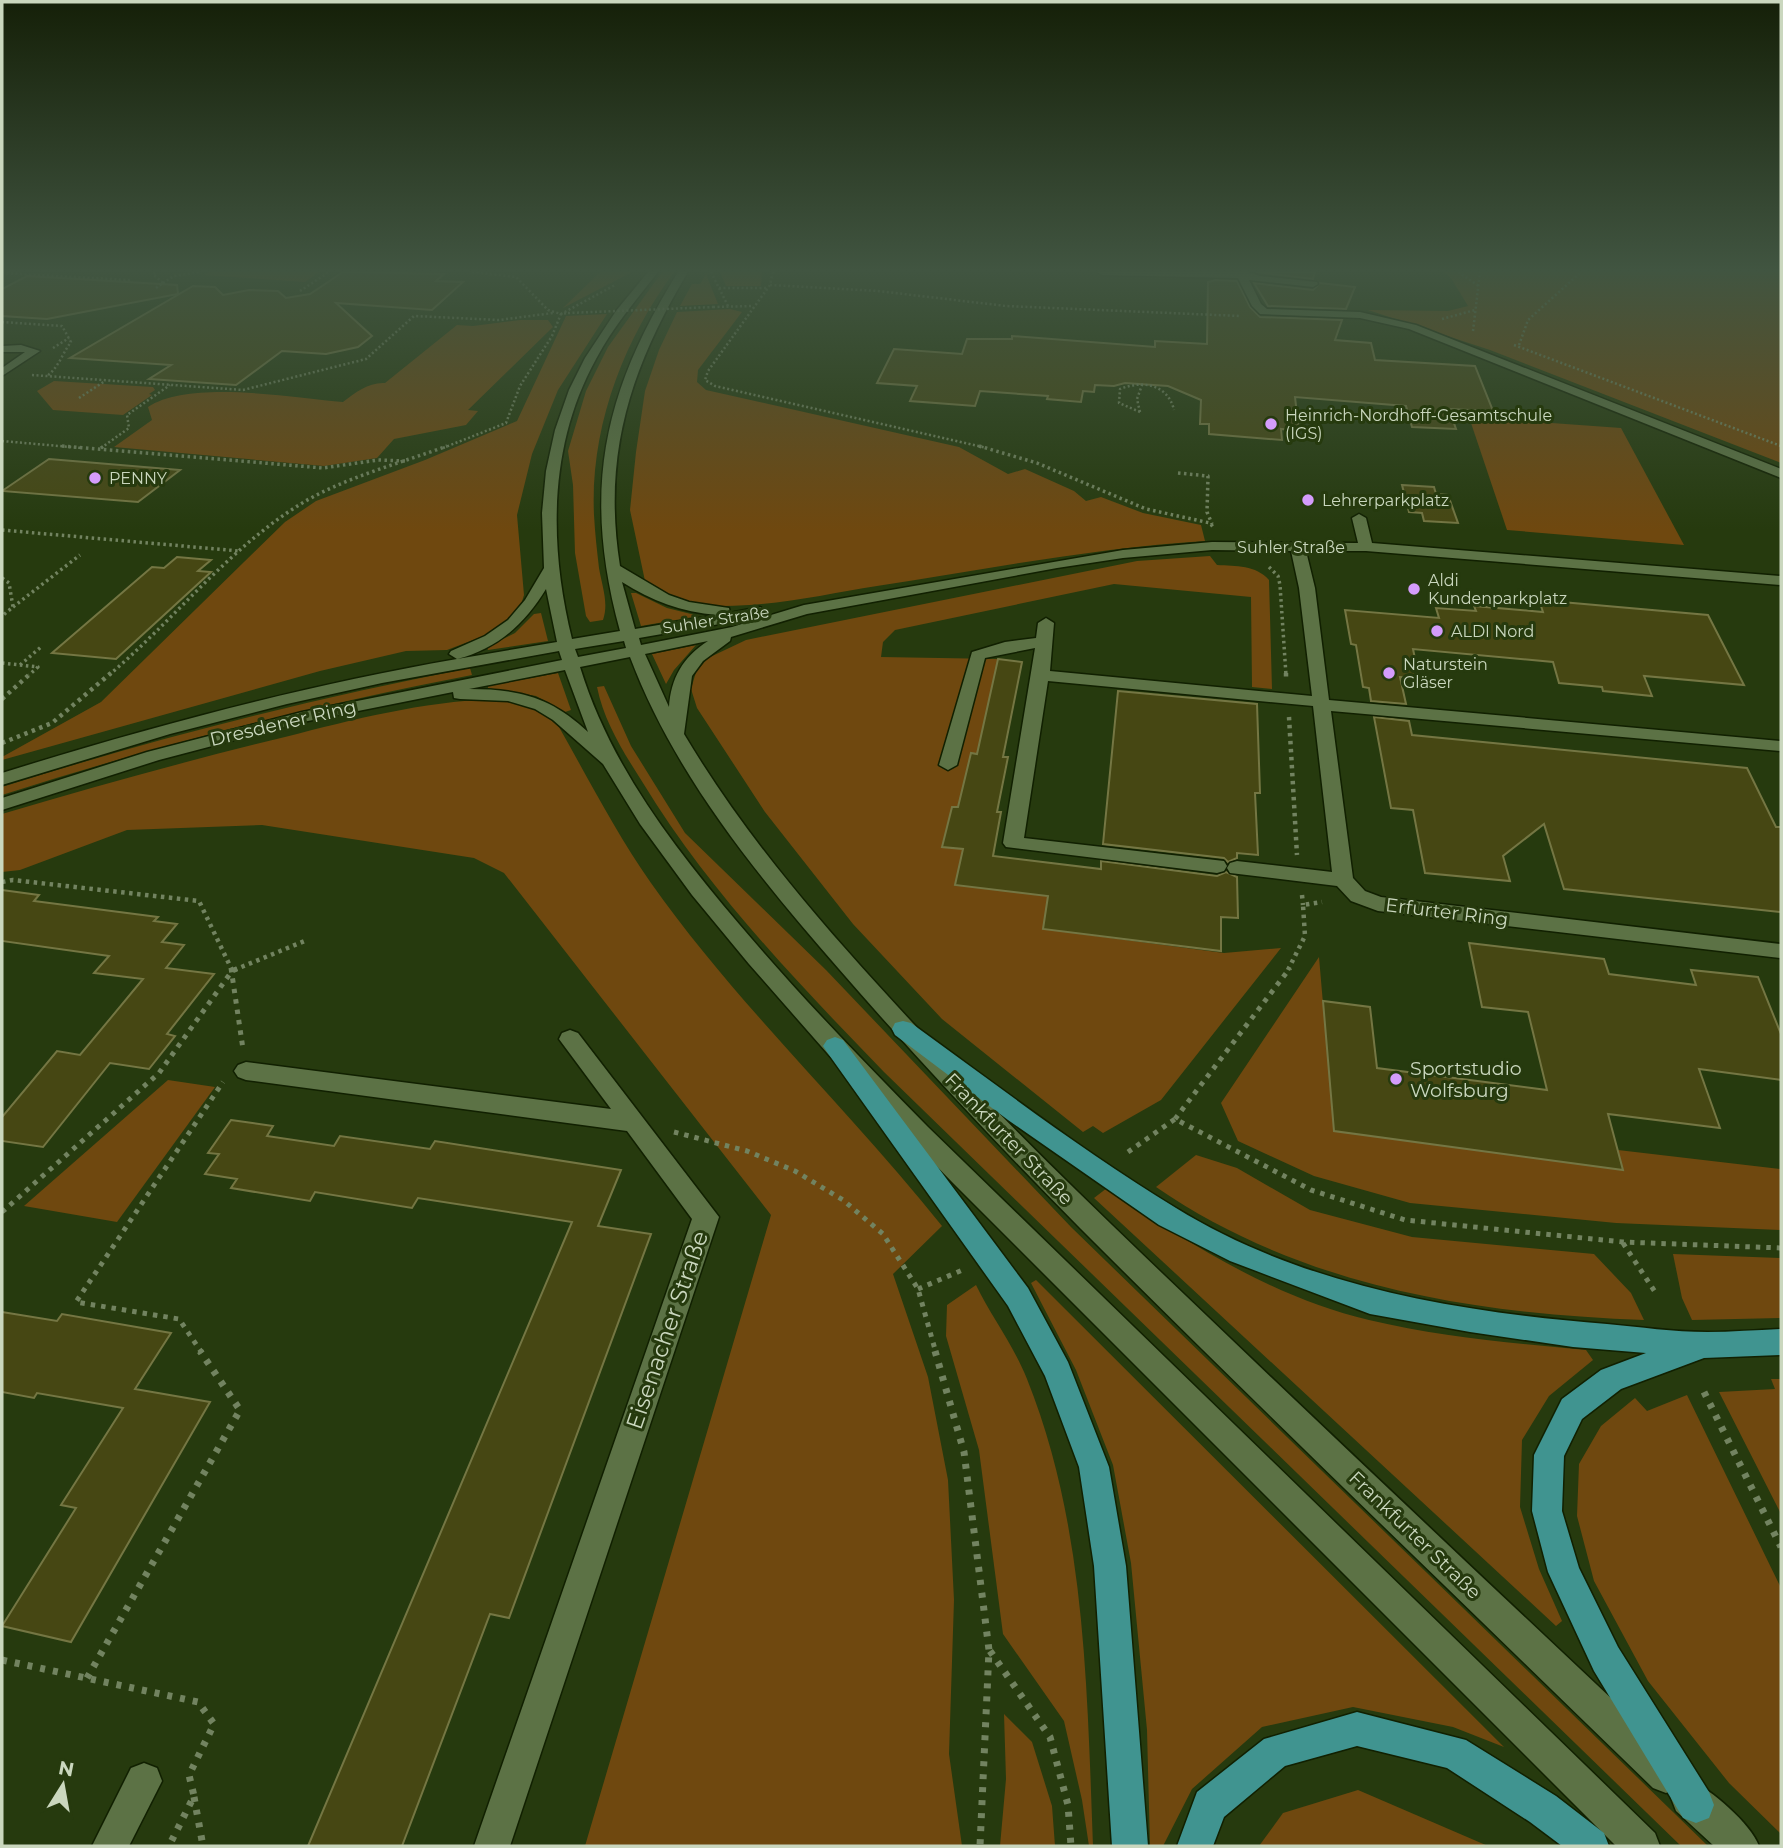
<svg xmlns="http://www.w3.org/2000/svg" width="1783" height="1848" font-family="Montserrat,sans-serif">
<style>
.green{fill:#6f480f}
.building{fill:#464713;stroke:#747643;stroke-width:2}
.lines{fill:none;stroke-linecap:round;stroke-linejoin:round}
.minor-casing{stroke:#112001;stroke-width:3}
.highway-casing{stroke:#112001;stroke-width:3}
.path-far4{stroke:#728360;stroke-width:2.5;stroke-dasharray:2 2.5;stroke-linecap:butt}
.path-far3{stroke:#728360;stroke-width:3.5;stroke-dasharray:2.5 3.5;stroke-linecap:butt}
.path-far2{stroke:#728360;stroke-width:4.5;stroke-dasharray:3.5 4.5;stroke-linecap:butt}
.path-far1{stroke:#728360;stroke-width:5;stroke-dasharray:4.5 6;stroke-linecap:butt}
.path{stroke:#728360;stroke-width:7;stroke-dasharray:5 8;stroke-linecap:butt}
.minor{fill:#5c7245;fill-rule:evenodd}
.highway{fill:#409490;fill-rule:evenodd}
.path-bridge{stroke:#728360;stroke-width:2.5;stroke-dasharray:2 2.5;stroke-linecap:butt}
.poi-dot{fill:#d49cfb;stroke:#263a0e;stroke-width:2.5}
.labels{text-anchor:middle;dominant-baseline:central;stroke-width:6;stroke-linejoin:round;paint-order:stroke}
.far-poi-label{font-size:16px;fill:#cad7be;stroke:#263a0e;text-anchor:start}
.far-street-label{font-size:16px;fill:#cad7be;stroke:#263a0e}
.street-label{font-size:19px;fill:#cad7be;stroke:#263a0e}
.poi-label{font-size:19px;fill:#cad7be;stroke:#263a0e;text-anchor:start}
.near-street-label{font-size:23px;fill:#cad7be;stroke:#263a0e}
</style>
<rect width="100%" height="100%" fill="#263a0e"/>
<g class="green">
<path d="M209,272h110l-14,10 -101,-7z"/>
<path d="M600,272h32l-69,36z"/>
<path d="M662,272h12c-51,69 -84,156 -80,243 1,18 3,36 5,53 3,18 10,35 4,52l-13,2 -4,-6 -11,-63 -2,-68 -5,-34 18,-60 22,-44z"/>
<path d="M720,272h42l-1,14h-35z"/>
<path d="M1444,272h337v191l-291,-113 -122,-40 80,1 20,-5 -17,-28z"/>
<path d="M706,274l12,30 -38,2 12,-22h8z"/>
<path d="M730,309l12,3 -44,58 -1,12 9,8 253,57 49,27 17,-5 49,22 12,10 15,-4 42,16 58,12 4,16c-110,7 -219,28 -328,45 -50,8 -102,20 -153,20 -30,0 -55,-6 -79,-25l-15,-71 6,-58 9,-61 14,-41 18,-38z"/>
<path d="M607,314l-49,76 -26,64 -15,61 7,80 -4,13 -10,12 -16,12 -47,18 -41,1 -86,20 -318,89v-3l99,-55 184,-180 31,-21 109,-41 92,-39 49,-105z"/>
<path d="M520,320h28l5,7 -85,83 10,1 -12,14 -72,14 -17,19 -53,8 -210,-19 38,-27 -4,-13c42,-28 145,-9 195,-5 13,-10 26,-20 42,-19l72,-58 16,1z"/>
<path d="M54,381l99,6 2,3 -6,4 3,1 -29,20 -70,-5 -16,-19z"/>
<path d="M1469,417l152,11 63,117 -177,-15z"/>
<path d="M1210,556l7,9c19,1 39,0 52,15l3,109 -20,-2 -1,-90 -137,-13 -219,46 -12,12 -2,15 117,2 -21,95h-6l-11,54 -8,-1 -10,39 21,3 85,47 -5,33 181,24 57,-5 -120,152 -58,33 -10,-7 -10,6 -141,-113 -89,-95 -88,-112 -68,-104 -6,-19 5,-17 12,-14 38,-18 391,-79z"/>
<path d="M631,593h5l31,15 32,8 -58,10z"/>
<path d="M541,613l7,28 -60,9 -1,-3 28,-14 19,-19z"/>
<path d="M696,645l-22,25 -8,14 -14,-30z"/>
<path d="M470,668l2,7c-162,31 -313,70 -470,120v-8c154,-49 309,-88 468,-119z"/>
<path d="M558,673l13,37 -6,2 -29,-16 -48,-8v-2z"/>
<path d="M604,686l27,60 54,87 141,137 245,257 637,619h-27l-797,-774c-87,-90 -176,-182 -241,-289 -19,-30 -39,-61 -46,-96z"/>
<path d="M494,699c26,5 46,9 65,28 30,53 57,106 92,156 86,122 198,226 291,343l-49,48 35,103 20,103 6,120 -5,154 13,92h-377l186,-631 -267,-342 -30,-15 -212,-33 -135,5 -107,40 -18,2v-58c94,-28 188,-54 283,-77 70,-18 136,-35 209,-38z"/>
<path d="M1319,957l15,174 289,39 -5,-20 163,19v61l-165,-7 -206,-20 -96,-27 -76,-35 -17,-38z"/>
<path d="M168,1080l47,7 -98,135 -93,-16z"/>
<path d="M1196,1155l41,13 73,42 102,27 182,17 37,39 13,27c-171,-6 -344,-34 -488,-133z"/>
<path d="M1107,1188c80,55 166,109 262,132 71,17 144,23 217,30l7,10 -44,36 -27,44 -2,67 19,62 23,52 -6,5 -462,-428z"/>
<path d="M1673,1254l108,4v60l-89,2 -10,-22z"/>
<path d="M1036,1280l468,467 -51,-20 -100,-20 -91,20 -70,62 -29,57h-13l-3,-116 -16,-167 -18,-98 -37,-95 -45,-87z"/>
<path d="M976,1285c15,31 38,61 51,94 59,147 60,310 66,467h-4l-7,-46 -18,-79 -61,-87 -24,-184 -33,-114 1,-31z"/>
<path d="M1771,1379h10v135l-62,-122 56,-3z"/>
<path d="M1687,1395l94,193v246l-52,-51 -81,-102 -54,-100 -17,-65 2,-52 22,-38 34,-28 12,13z"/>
<path d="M1004,1714l28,28 20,64 3,40h-55l6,-67z"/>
<path d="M1358,1790l130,56h-229l24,-33z"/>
</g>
<g class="building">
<path d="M343,272l101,2 -8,7 27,1 -31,28 -96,-7 36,33 -14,11 -32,7 -44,-3 -46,34 -87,-6 22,-14 -101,-7 123,-72 22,1 8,8 26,-5 29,1 8,7 24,-4z"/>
<path d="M1256,272h59l-2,7z"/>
<path d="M27,276l150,9 1,9 -131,25 -45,-3v-27z"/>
<path d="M1216,280l21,1 13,26 10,10 82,3 -7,20 36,3 4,17 100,6 18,45 -44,-2 7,20 -44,-2 -6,-21 -111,-9 4,34 -18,-2 1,11 -73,-6v-10h-9l1,-24 -33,-14 -43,-3 -11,3 -19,-1 -1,7 -11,-1 -2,11 -34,-3 1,-3 -68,-5 -5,15 -65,-5 7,-15 -40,-3 17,-34 68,5 5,-15h45v-3l143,11v-6l52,3 1,-62z"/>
<path d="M1254,283l59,7 7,-7 35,4 -9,22 -78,-3z"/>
<path d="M49,459l131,11 -42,32 -136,-11z"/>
<path d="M1402,485l32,2 2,7 12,1 10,28 -34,-2 -2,-8 -13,-1z"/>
<path d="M177,557l34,3 -13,11 13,1 -95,87 -64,-6 100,-86 12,1z"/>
<path d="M1539,600l169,15 36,70 -100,-9 8,20 -49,-5 -1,-4 -43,-4 -6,-21 -140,-13 6,29 -19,-1 6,27 -35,-3 -2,-13 -6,-1 -7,-42 -5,-1 -6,-34 94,8 -3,-10 40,3 -2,-5 69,6z"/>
<path d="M998,659l24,3 -19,95h5l-11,55h4l-8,44 108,13v-8l116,15 9,-4 11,5 1,41 -17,-1v34l-178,-22 5,-33 -93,-11 8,-36 -21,-2 10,-40h6l13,-54 6,1z"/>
<path d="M1118,691l139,13 3,89h-5l3,62 -21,-2v5l-9,4 -4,-4 -121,-14z"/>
<path d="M1374,717l35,4 3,14 335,33 29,59h5v85l-217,-23 -20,-65 -41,32 7,25 -85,-8 -12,-63 -22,-2z"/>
<path d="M2,890l37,5 -5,6 124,16 -4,4 23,3 -15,18 22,3 -18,23 48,6 -47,60 8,2 -26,33 -39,-6 -67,84 -41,-6v-24l55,-66 23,4 63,-76 -49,-6 15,-17 -107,-15z"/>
<path d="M1469,943l135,16 5,15 87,11 -5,-15 67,7 23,57v46l-82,-11 21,59 -112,-14 15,56 -289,-39 -11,-130 47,6 7,61 170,22 -19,-78 -46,-5z"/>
<path d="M231,1120l42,6 -6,10 67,10 6,-10 90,13 5,-8 186,29 -23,56 53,8 -142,384 -19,-4 -88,232h-94l264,-624 -154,-24 -6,10 -97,-16 -5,9 -79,-13 6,-9 -32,-5 14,-20 -11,-1z"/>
<path d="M2,1312l55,9 5,-7 109,19 -36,56 75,13 -139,240 -69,-16 74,-118 -15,-3 62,-97 -86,-15 -3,5 -32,-6z"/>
</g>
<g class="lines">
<defs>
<g id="minor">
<path d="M648,272h10c-22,28 -45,55 -62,87 -48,87 -47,187 -24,280l48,-8c-38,-139 -18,-237 58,-359h10c-57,95 -86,182 -68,294l49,29 20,7 40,6 1,5 30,-6 8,5 -8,5 -121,21 2,7 91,-18 72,-22 319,-55 89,-8 146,1 -6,-25 7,-4 7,4 6,25 409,33v9l-415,-34h-60l9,37 14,112 452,41v10l-450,-40 22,167 12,13 16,6 400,47v14l-403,-47 -27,-10 -14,-15 -107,-13 -3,-5 3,-5 7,-2 95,11 -19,-166 -265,-25 -24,157 200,23 3,5 -3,5 -7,2 -211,-26 -3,-4 32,-195 -50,10 -28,107 -9,5 -9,-5 33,-113 33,-10 31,-4 2,-15 8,-5 8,5 -4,48 262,25 -13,-108 -8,-37 -79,-1 -89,8 -66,10 -250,46 -76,23 -1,4 -27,20 -11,15 -8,58c54,91 122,172 193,250 84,93 172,181 263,268 178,171 359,341 539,510l5,13 -4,9 9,-4c22,9 62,44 70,66h-45l-38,-35 -5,-13 4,-9 -9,4 -13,-5c-191,-186 -384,-371 -573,-560 -83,-84 -164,-170 -241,-259 -82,-94 -165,-195 -209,-312l-50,10c30,98 93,179 159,257 60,71 124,137 189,203l727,706 5,13h-44l-663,-663 -125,-129 -79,-90 -57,-69 -52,-71 -37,-60 -50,-44 -18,-11 -27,-8 -48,-2 -6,-1 -1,-6 -150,30 -144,38 -157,50v-12l145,-46 155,-40 260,-52 -3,-9 -177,32 -95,21 -117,30 -168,51v-12c150,-47 300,-87 455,-114l-8,-5 2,-3 34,-15 23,-16 17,-20 19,-32 -2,-55 4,-42 9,-41 14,-40 16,-32 31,-47zM622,582c30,19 59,30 95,33l-82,14zM546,589l11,53 -100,17c40,-10 68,-35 89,-70zM624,641l2,7 -48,9 -3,-8zM708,641c-25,16 -37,37 -39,66l-24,-53zM565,670l23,62c-37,-35 -69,-43 -119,-43z"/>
<path d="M1097,272h152l11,4 57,6 1,2 -5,3 -64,-7 12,24 6,5 93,3 56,13 365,144v9l-372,-149 -49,-11 -100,-4 -8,-8 -14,-28 -136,-3z"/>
<path d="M21,345l19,6 -38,25v-8l23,-16h-23v-6z"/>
<path d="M570,1030l8,3 141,184 -209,629h-36l218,-627 -65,-88 -381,-51 -8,-3 -4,-6 4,-6 8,-3 365,47 -52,-70 3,-6z"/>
<path d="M144,1763l13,5 5,13 -33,65h-37l39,-78z"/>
</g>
<g id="highway">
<path d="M903,1021l8,2c87,63 173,129 265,185 128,79 283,104 431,116 33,3 67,8 100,8 25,0 50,-2 74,-3v26l-77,3 -83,31 -39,30 -18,37 -2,55 17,57 39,79 91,145 5,13 -5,13 -13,5 -13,-5 -89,-147 -46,-99 -16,-61 2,-56 28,-56 39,-29 45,-17 -73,-6 -103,-15 -100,-18 -140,-53 -71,-36 -151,-105 -113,-85 -3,-6 3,-6z"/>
<path d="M835,1037l8,3 185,248 40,74 41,105 17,99 22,280h-36l-18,-280 -15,-99 -34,-91 -37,-70 -181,-254 -4,-6 4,-6z"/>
<path d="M1357,1712l109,28 90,56 48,37 5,13h-47l-32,-24 -83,-54 -90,-22 -72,20 -61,51 -11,29h-36l20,-54 67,-53z"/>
</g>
</defs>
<use href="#minor" class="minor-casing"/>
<use href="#highway" class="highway-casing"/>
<g class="path-far4">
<path d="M472,272l44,5 32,33 13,4 54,-29"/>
<path d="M711,272l17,34"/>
<path d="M773,272l-3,13 -62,86 -3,9 10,6 272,62"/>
<path d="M1458,272l21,14"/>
<path d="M2,273l127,7 -4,2"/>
<path d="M163,283l11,-7 27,-4"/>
<path d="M770,285l108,6 128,15 234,10"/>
<path d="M156,288l7,-5 -10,-9 4,-2"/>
<path d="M719,288h48"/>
<path d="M300,291l29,-19"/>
<path d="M713,307l40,-1"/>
<path d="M1442,319l33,-9"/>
<path d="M2,322l60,4 9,16c-9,12 -12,25 -24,34"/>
<path d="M1473,331l7,-59"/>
<path d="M1514,345l267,101"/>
<path d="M1519,345l9,-25 53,-48"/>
<path d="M53,348l16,-10"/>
<path d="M32,375l211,15 123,-31 48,-43 85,4 54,-7"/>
<path d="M79,398l26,-17"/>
<path d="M1140,412l-21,-9 1,-14c22,-9 48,-5 54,21"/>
<path d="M1140,412l-3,-13 5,-14"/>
<path d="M2,441l80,7"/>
<path d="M101,448l28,-20 -2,-13 43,-30"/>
<path d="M443,448l63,-25 14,-37 32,-50 9,-22 7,-1"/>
</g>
<g class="path-far3">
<path d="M62,446l261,22 55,-8 27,1"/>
<path d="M979,446l58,17 109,46 64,14 3,4"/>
<path d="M101,448l3,-2"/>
<path d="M1178,473l30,3 -1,36 5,12"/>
<path d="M2,530l237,21"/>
<path d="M1269,567l9,9 2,9 6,90"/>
<path d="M2,578l7,5 4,24 -11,9"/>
<path d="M13,607l67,-52"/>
<path d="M2,663l36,4 -9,8"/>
<path d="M20,665l21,-18"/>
<path d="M109,675c64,-54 118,-125 190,-170 41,-26 102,-42 148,-59"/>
</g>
<g class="path-far2">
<path d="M1286,673v7"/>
<path d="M2,699l29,-26"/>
<path d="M1289,717l8,138"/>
<path d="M2,743l50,-20 59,-50"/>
<path d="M2,882l11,-2 186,21 33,69"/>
<path d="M1302,895l1,10"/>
<path d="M234,970l73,-30"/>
<path d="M1288,970l17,-34 -2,-31 19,-3"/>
</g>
<g class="path-far1">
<path d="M231,968l12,81"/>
<path d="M1175,1119l115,-151"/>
<path d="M674,1132l73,19 48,20 48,29 40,34 35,55 18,64"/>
<path d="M1128,1152l47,-33 136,71 94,30 218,22 158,6"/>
<path d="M2,1212l157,-139 73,-102 7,-3"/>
<path d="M1623,1243l34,52"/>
<path d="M918,1289l47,-20"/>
<path d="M202,1353l-23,-34 -103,-17 147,-220"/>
</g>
<g class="path">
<path d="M935,1351l29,101 25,198 -9,196"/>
<path d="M1704,1392l77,155"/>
<path d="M990,1651l60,86 18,68 3,41"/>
<path d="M2,1660l196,42 16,22 -25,51 5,21 -25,50"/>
<path d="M87,1678l153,-268 -40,-59"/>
<path d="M194,1797l9,49"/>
</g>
<use href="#minor" class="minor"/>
<use href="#highway" class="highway"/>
<path class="path-bridge" d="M568,313l145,-6"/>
</g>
<linearGradient id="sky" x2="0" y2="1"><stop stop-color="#152008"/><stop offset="0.51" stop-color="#415541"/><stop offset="1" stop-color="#415541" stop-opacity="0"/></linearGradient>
<rect width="1783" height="530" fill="url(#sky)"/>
<g class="poi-dot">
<circle cx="1271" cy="424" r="7"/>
<circle cx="95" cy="478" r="7"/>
<circle cx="1308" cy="500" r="7"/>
<circle cx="1414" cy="589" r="7"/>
<circle cx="1437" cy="631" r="7"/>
<circle cx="1389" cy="673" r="7"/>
<circle cx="1396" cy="1079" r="7"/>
</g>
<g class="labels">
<g class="far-poi-label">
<text x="1285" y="415">Heinrich-Nordhoff-Gesamtschule<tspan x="1285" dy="18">(IGS)</tspan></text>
<text x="109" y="478">PENNY</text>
<text x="1322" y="500">Lehrerparkplatz</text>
<text x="1428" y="580">Aldi<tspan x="1428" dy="18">Kundenparkplatz</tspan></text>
<text x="1451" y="631">ALDI Nord</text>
<text x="1403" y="664">Naturstein<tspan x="1403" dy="18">Gläser</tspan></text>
</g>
<g class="far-street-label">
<text x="1291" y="547">Suhler Straße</text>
<text transform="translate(716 620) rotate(-9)">Suhler Straße</text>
</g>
<g class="street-label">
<text transform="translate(283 723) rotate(-13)">Dresdener Ring</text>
<text transform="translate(1447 912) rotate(7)">Erfurter Ring</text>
<text transform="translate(1009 1139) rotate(46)">Frankfurter Straße</text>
<text transform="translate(1415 1535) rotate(44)">Frankfurter Straße</text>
</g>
<g class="poi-label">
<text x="1410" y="1068">Sportstudio<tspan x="1410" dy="22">Wolfsburg</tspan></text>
</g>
<g class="near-street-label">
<text transform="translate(667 1330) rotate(-71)">Eisenacher Straße</text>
</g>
</g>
<rect width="1783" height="1848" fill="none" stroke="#cad7be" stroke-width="7"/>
<g transform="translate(63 1785) rotate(11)" stroke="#263a0e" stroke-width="5" paint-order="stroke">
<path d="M0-5L12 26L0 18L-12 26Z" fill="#cad7be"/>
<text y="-10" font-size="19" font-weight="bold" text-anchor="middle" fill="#cad7be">N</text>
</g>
</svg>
